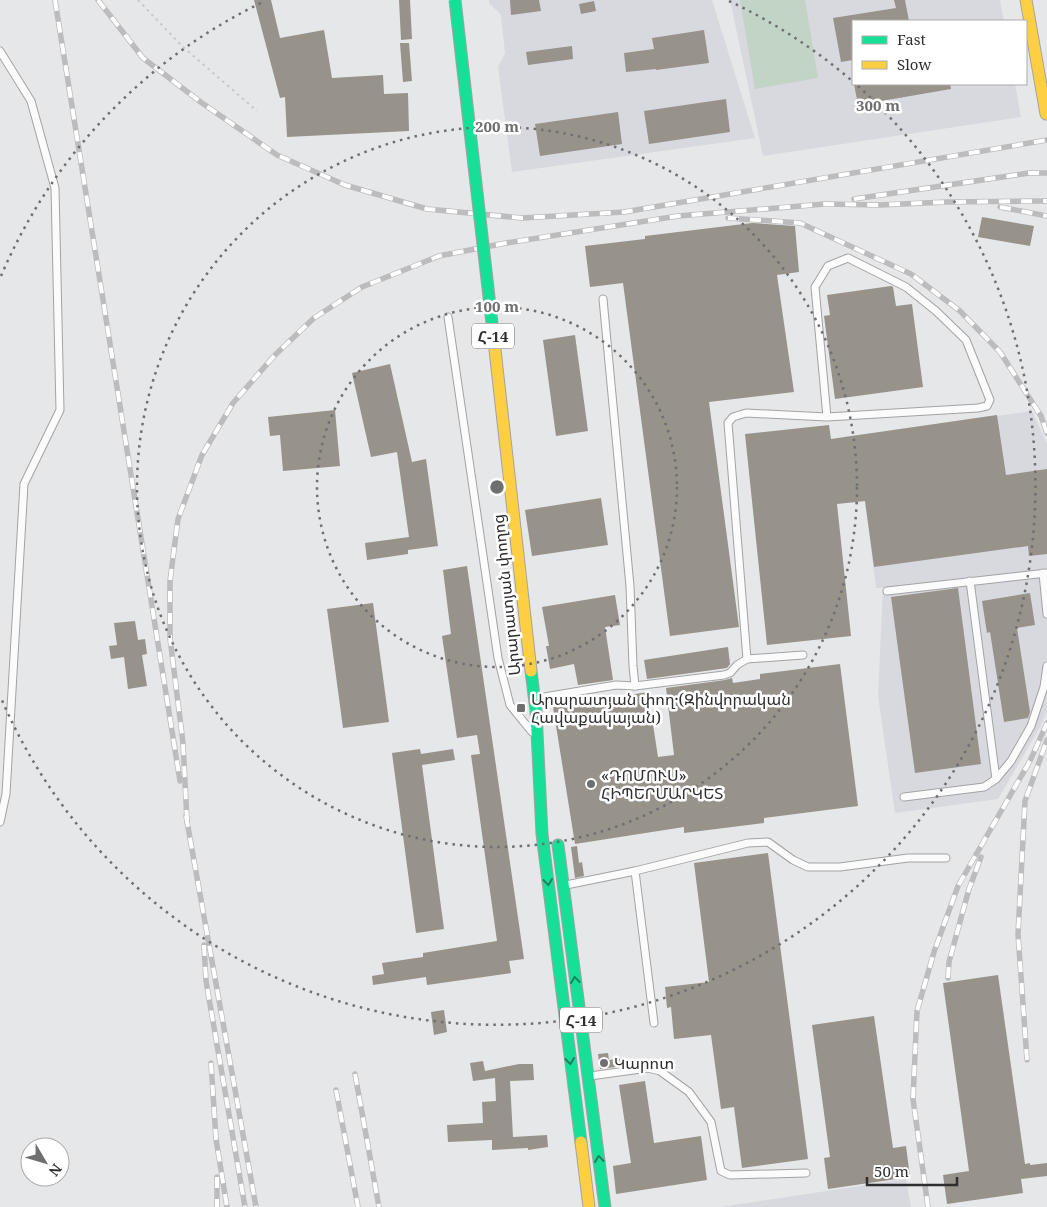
<svg xmlns="http://www.w3.org/2000/svg" width="1047" height="1207" font-family="'Noto Serif','Noto Sans Armenian',serif">
<style>
.built{fill:#d8d9df}
.green{fill:#c1d4c5}
.building{fill:#97928a}
.lines{fill:none;stroke-linecap:round;stroke-linejoin:round}
.lane-casing{stroke:#a2a3a4;stroke-width:9}
.fast-casing{stroke:#a2a3a4;stroke-width:13}
.slow-casing{stroke:#a2a3a4;stroke-width:13}
.path{stroke:#c7c8c9;stroke-width:2;stroke-dasharray:2.5 4;stroke-linecap:butt}
.lane{stroke:#fbfbfc;stroke-width:7}
.fast{stroke:#16e098;stroke-width:11}
.slow{stroke:#ffcf43;stroke-width:11}
.rail-casing{stroke:#bcbcbe;stroke-width:5.5}
.rail{stroke:#fff;stroke-width:4;stroke-dasharray:11;stroke-linecap:butt}
.fast-bridge-casing{stroke:#a2a3a4;stroke-width:13;stroke-linecap:butt}
.slow-bridge-casing{stroke:#a2a3a4;stroke-width:13;stroke-linecap:butt}
.fast-bridge{stroke:#16e098;stroke-width:11}
.slow-bridge{stroke:#ffcf43;stroke-width:11}
.oneway{stroke:#237e5e}
.ring{fill:none;stroke:#6e6f70;stroke-width:2.5;stroke-dasharray:2.5 5}
.poi-dot{fill:#6e6f70;stroke:#fff;stroke-width:2}
.labels{text-anchor:middle;dominant-baseline:central;stroke-width:5;stroke-linejoin:round;paint-order:stroke}
.shield{fill:#fff;stroke:#6d6d6d;stroke-width:1}
.shield-label{font-size:15px;font-weight:bold;fill:#2e2e2f}
.street-label{font-size:16px;fill:#2e2e2f;stroke:#fff}
.poi-label{font-size:16px;fill:#2e2e2f;stroke:#fff;text-anchor:start}
.centre{fill:#6e6f70;stroke:#fff;stroke-width:2.5}
.ring-label{font-size:15px;text-anchor:middle;font-weight:bold;fill:#6e6f70;stroke:#fff;stroke-width:5;stroke-linejoin:round;paint-order:stroke}
</style>
<rect width="100%" height="100%" fill="#e6e7e8"/>
<g class="built">
<path d="M489,0h223l43,138 -243,34 -14,-105 7,-14 -4,-38 -12,-12z"/>
<path d="M730,0h270l4,21h-151v63h162l6,33 -258,39z"/>
<path d="M1032,411l15,33v267l-7,16 -42,72 -103,14 -17,-117 5,-108h-7l-11,-87 -13,2 -9,-66z"/>
<path d="M906,1179l5,28h-190z"/>
</g>
<path class="green" d="M740,0h65l13,78 -63,11z"/>
<g class="building">
<path d="M254,0h17l9,38 44,-8 8,48 51,-3 1,19 24,-1 1,38 -122,6 -2,-40 -5,1z"/>
<path d="M399,0h11l2,39 -11,1z"/>
<path d="M510,0h29l2,11 -30,4z"/>
<path d="M894,0h11l4,21h-56v39l-12,2 -8,-44 63,-10z"/>
<path d="M594,1l2,10 -15,3 -2,-10z"/>
<path d="M704,30l5,33 -53,7v-1l-30,3 -2,-19 30,-4 -2,-11z"/>
<path d="M400,43h9l3,38 -9,1z"/>
<path d="M572,46l1,13 -45,6 -2,-13z"/>
<path d="M854,84h96l1,5 -93,16z"/>
<path d="M726,99l4,33 -81,12 -5,-33z"/>
<path d="M618,112l4,32 -82,12 -5,-32z"/>
<path d="M982,217l52,9 -4,20 -52,-9z"/>
<path d="M752,223l43,3 4,46 -22,3 17,117 -85,10 30,225 -69,9 -47,-353 -33,4 -5,-41 60,-7v-3z"/>
<path d="M891,286l2,1 3,19 16,-2 11,83 -88,12 -11,-83 6,-1 -3,-20z"/>
<path d="M575,335l13,96 -32,5 -13,-96z"/>
<path d="M390,364l22,98 14,-3 12,87 -30,4v4l-41,6 -2,-17 44,-6 -12,-85 -26,5 -19,-84z"/>
<path d="M335,410l5,56 -57,5 -3,-36 -10,1 -2,-19z"/>
<path d="M997,415l9,60 41,-6v85l-18,2 -1,-10 -154,21 -9,-66 -28,3 14,132 -84,9 -22,-211 84,-9 2,14z"/>
<path d="M601,498l7,47 -76,11 -7,-46z"/>
<path d="M467,566l57,393 -15,2 2,12 -84,12 -1,-8 -53,8 -1,-9 12,-2 -2,-11 41,-6v-4l74,-12 -26,-186 9,-1 -3,-19 -20,3 -15,-102 9,-2 -8,-64z"/>
<path d="M958,588l23,176 -66,9 -24,-176z"/>
<path d="M1030,593l5,32 -18,3 13,84 -2,6 -24,4 -14,-90 -3,1 -5,-32z"/>
<path d="M615,595l5,30 -15,2 8,53 -35,5 -4,-21 -24,5 -4,-23h3l-7,-39z"/>
<path d="M373,603l16,119 -46,6 -16,-119z"/>
<path d="M135,621l3,19 7,-1 2,15 -5,1 5,31 -19,3 -4,-32 -13,2 -2,-13 8,-1 -3,-22z"/>
<path d="M728,647l2,17 -3,4 -80,11 -3,-19z"/>
<path d="M840,664l18,142 -94,12v5l-80,10v-6l-109,17 -22,-137 95,-15 10,65 16,-2 -8,-67 59,-8 7,-2 1,5 27,-4v-5z"/>
<path d="M420,749l1,5 32,-5 2,11 -33,5 22,164 -28,4 -24,-180z"/>
<path d="M577,846l2,17 3,-1 2,14 -9,2 -4,-31z"/>
<path d="M768,853l40,306 -66,9 -8,-61 -13,2 -10,-74 -37,4 -3,-32 -4,1 -2,-21 44,-5 -15,-119z"/>
<path d="M998,975l27,189 5,-1v2l17,-2v13l-26,3 2,14 -76,11 -4,-29 26,-4 -26,-188z"/>
<path d="M444,1010l3,22 -13,3 -3,-23z"/>
<path d="M874,1016l19,132 13,-2 4,31 -82,12 -4,-31 6,-1 -18,-132z"/>
<path d="M608,1053l1,7 13,-2 1,8 -23,3 -2,-15z"/>
<path d="M483,1061l2,10 34,-7h14l1,16 -24,1 3,56 34,-2 1,12 -20,3v-2l-36,2v-10l-44,2 -1,-17 36,-2 -1,-21 14,-1 -1,-23 -22,3 -3,-18z"/>
<path d="M645,1081l9,62 47,-7 6,44 -91,14 -3,-28 18,-3 -12,-78z"/>
</g>
<g class="lines">
<defs>
<g id="lane">
<path d="M0,51l31,50 24,87 5,222 -36,74 -18,310 -6,28"/>
<path d="M448,317l50,341 12,47 22,27"/>
<path d="M1043,573l4,41"/>
<path d="M970,581l26,198"/>
<path d="M887,591l160,-18"/>
<path d="M747,659l-19,-236 5,-6 13,-4 81,4 151,-9 9,-2 3,-6 -24,-60 -30,-29 -30,-24 -58,-29 -20,8 -13,21 12,130"/>
<path d="M635,686l89,-11 6,-2 7,-8 10,-6 56,-4"/>
<path d="M538,698l78,-13 19,1 -2,-20 -3,-80 -27,-287"/>
<path d="M904,797l80,-10 12,-8 15,-18 20,-35 13,-39 3,-21"/>
<path d="M635,871l19,152"/>
<path d="M566,885l69,-14 113,-28 20,-1 25,18 15,7h32l68,-9h38"/>
<path d="M590,1076l58,-8 12,3 29,21 22,30 10,49 9,4 76,-2"/>
</g>
<g id="fast">
<path d="M531,671l5,40 6,123 39,308"/>
<path d="M558,845l47,362"/>
</g>
<g id="slow">
<path d="M1026,0l20,114"/>
<path d="M581,1142l8,65"/>
</g>
</defs>
<use href="#lane" class="lane-casing"/>
<use href="#fast" class="fast-casing"/>
<use href="#slow" class="slow-casing"/>
<path class="path" d="M138,0l44,46 75,65"/>
<use href="#lane" class="lane"/>
<use href="#fast" class="fast"/>
<use href="#slow" class="slow"/>
<defs>
<g id="rail">
<path d="M55,0l125,781"/>
<path d="M98,0l45,58 59,45 75,52 68,30 82,24 95,9 102,-6 423,-72"/>
<path d="M854,199l175,-26h18"/>
<path d="M1000,207l47,9"/>
<path d="M728,218l72,5 111,51 49,37 40,41 41,64 6,17"/>
<path d="M186,816l70,391"/>
<path d="M187,821l-4,-78 -13,-105v-57l8,-62 24,-64 31,-52 42,-48 39,-37 48,-31 77,-31 67,-13 172,-27 147,-12 55,1 67,-3 100,-1"/>
<path d="M204,945l2,36 39,226"/>
<path d="M948,978l1,-16 20,-73 12,-32"/>
<path d="M1027,1060l-9,-126 7,-133 22,-61"/>
<path d="M211,1063l5,76 11,68"/>
<path d="M355,1074l24,133"/>
<path d="M336,1090l22,117"/>
<path d="M217,1177v30"/>
<path d="M928,1207l-15,-108 4,-88 17,-59 24,-66 72,-125 17,-38"/>
</g>
</defs>
<use href="#rail" class="rail-casing"/>
<use href="#rail" class="rail"/>
<defs>
<path id="fast-bridge" d="M455,0l38,332"/>
<path id="slow-bridge" d="M493,332l38,339"/>
</defs>
<use href="#fast-bridge" class="fast-bridge-casing"/>
<use href="#slow-bridge" class="slow-bridge-casing"/>
<use href="#fast-bridge" class="fast-bridge"/>
<use href="#slow-bridge" class="slow-bridge"/>
</g>
<defs><path id="oneway-chevron" d="M-2-3.5L2.5 0L-2 3.5" fill="none" stroke-width="1.6" stroke-linecap="round" stroke-linejoin="round" transform="scale(1.25)"/></defs>
<g class="oneway">
<use href="#oneway-chevron" transform="translate(548 882) rotate(83)"/>
<use href="#oneway-chevron" transform="translate(575 980) rotate(-97)"/>
<use href="#oneway-chevron" transform="translate(570 1061) rotate(83)"/>
<use href="#oneway-chevron" transform="translate(599 1159) rotate(-97)"/>
</g>
<g class="ring">
<circle cx="497" cy="487" r="180"/>
<circle cx="497" cy="487" r="360"/>
<path d="M1 276A539 539 0 0 1 265 1M729 1A539 539 0 0 1 851 80M858 86A539 539 0 1 1 1 698"/>
</g>
<g class="poi-dot">
<rect x="516" y="703" width="10" height="10" rx="2.5"/>
<circle cx="591" cy="784" r="5"/>
<circle cx="604" cy="1063" r="5"/>
</g>
<g class="labels">
<g class="shield">
<rect x="472" y="323.5" width="42" height="25" rx="4"/>
<rect x="560" y="1007.5" width="42" height="25" rx="4"/>
</g>
<g class="shield-label">
<text x="493" y="336">Հ-14</text>
<text x="581" y="1020">Հ-14</text>
</g>
<g class="street-label">
<text transform="translate(506 595) rotate(-96)">Արարատյան փողոց</text>
</g>
<g class="poi-label">
<text x="531" y="699">Արարատյան փող․(Զինվորական<tspan x="531" dy="18">Հավաքակայան)</tspan></text>
<text x="601" y="775">«ԴՈՄՈՒՍ»<tspan x="601" dy="18">ՀԻՊԵՐՄԱՐԿԵՏ</tspan></text>
<text x="614" y="1063">Կարոտ</text>
</g>
</g>
<circle cx="497" cy="487" r="8" class="centre"/>
<g class="ring-label">
<text x="878" y="111">300 m</text>
<text x="497" y="132">200 m</text>
<text x="497" y="312">100 m</text>
</g>
<rect x="852" y="20" width="175" height="65" fill="#ffffff" stroke="#ababac"/>
<rect x="862" y="36" width="25" height="8" fill="#16e098" stroke="#ababac"/>
<text x="897" y="45" font-size="15" fill="#2e2e2f">Fast</text>
<rect x="862" y="61" width="25" height="8" fill="#ffcf43" stroke="#ababac"/>
<text x="897" y="70" font-size="15" fill="#2e2e2f">Slow</text>
<g transform="translate(45 1162) rotate(128)"><circle r="24" fill="#ffffff" stroke="#ababac"/>
<path d="M0-4L9 19L0 12L-9 19Z" fill="#6e6f70"/>
<text y="-8" font-size="14" font-weight="bold" text-anchor="middle" fill="#2e2e2f">N</text>
</g>
<path d="M867 1177v8h90v-8" fill="none" stroke="#2e2e2f" stroke-width="2.5"/>
<text x="874" y="1177" font-size="15" fill="#2e2e2f" stroke="#ffffff" stroke-width="4" paint-order="stroke">50 m</text>
</svg>
